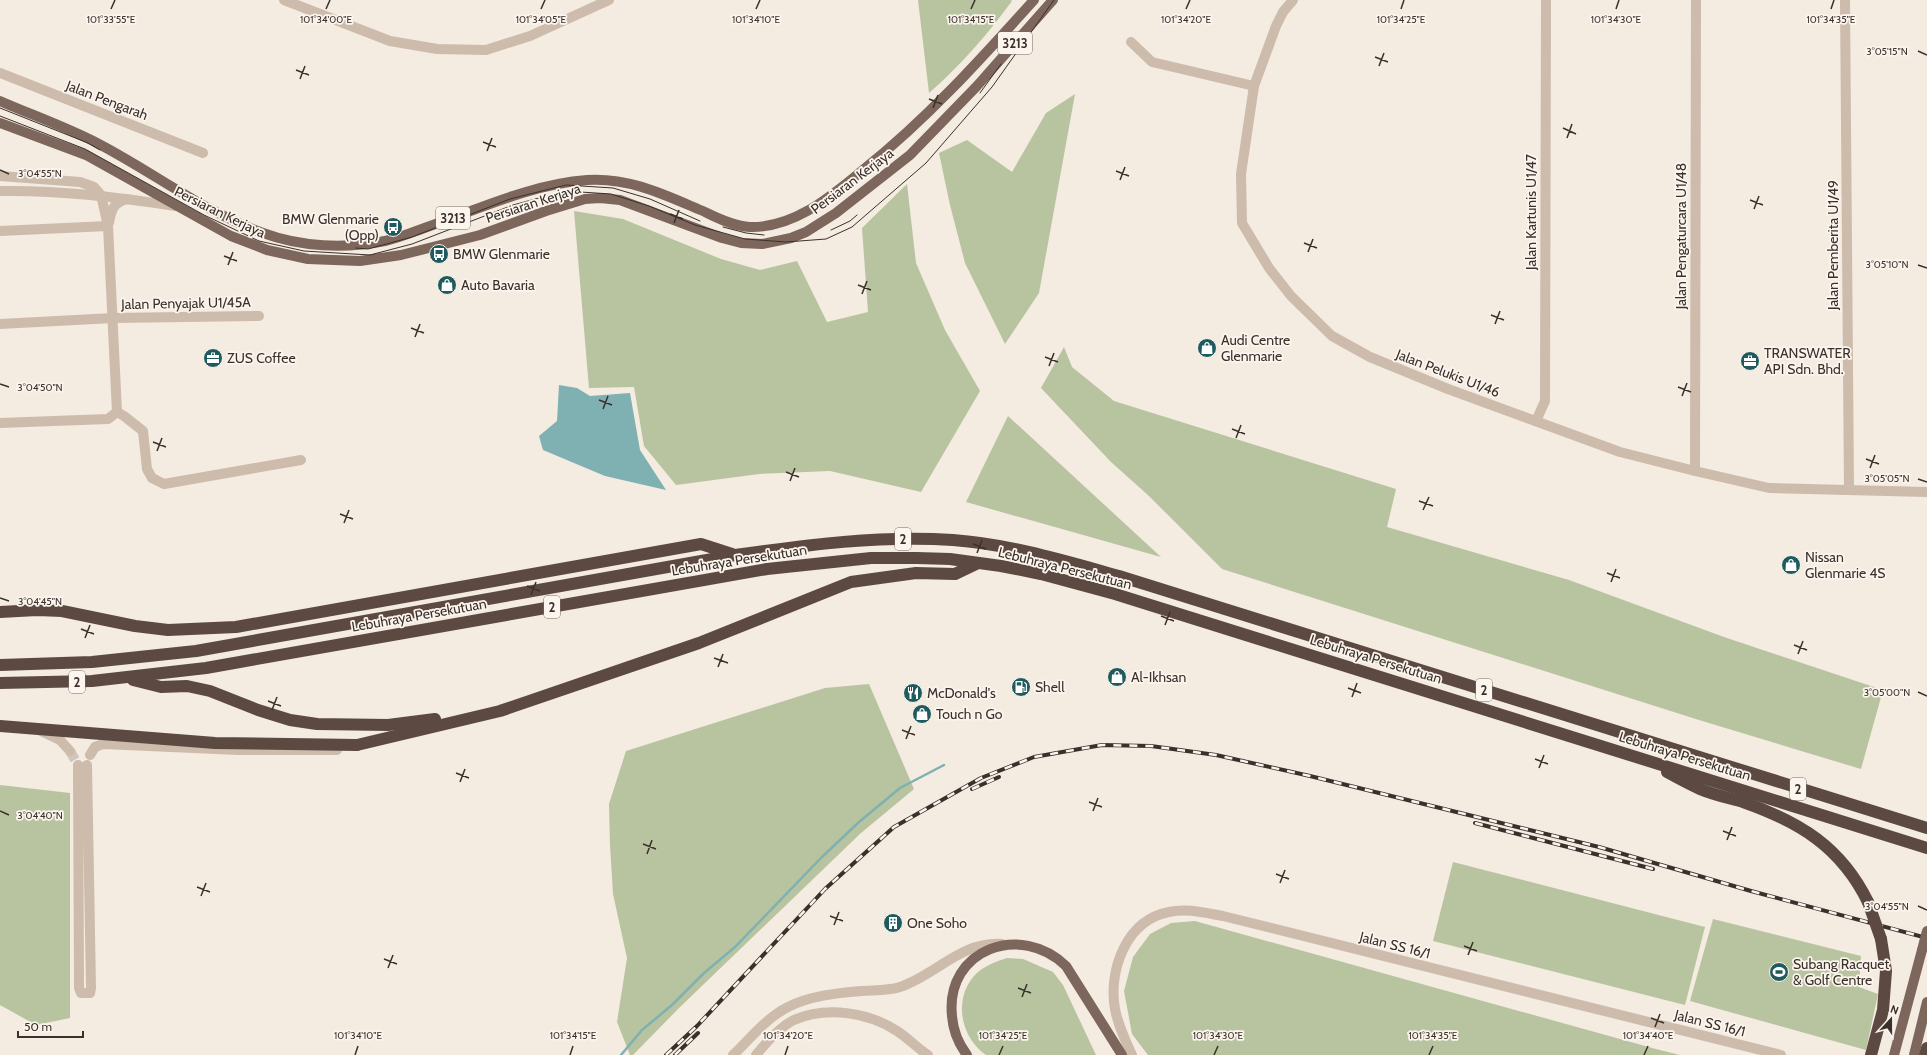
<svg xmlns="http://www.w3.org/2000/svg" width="1927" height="1055" font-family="Cabin,sans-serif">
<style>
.green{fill:#b8c4a0}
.water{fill:#7fb0b2}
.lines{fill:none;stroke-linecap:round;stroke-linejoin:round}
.stream{stroke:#7fb0b2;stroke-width:2.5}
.minor-tunnel{stroke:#cfc6bd;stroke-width:10;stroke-dasharray:10 5;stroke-linecap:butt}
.minor{stroke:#cdbbac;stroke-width:10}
.major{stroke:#7d675c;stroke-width:10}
.highway{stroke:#5c4a42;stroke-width:12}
.tram{stroke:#3b302b;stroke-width:1}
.rail-casing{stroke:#3b302b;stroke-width:4}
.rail{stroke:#fbf5ee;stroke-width:2.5;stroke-dasharray:8;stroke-linecap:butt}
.major-bridge{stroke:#7d675c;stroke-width:10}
.highway-bridge{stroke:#5c4a42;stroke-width:12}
.ticks{fill:none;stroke:#3b302b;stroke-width:1.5}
.labels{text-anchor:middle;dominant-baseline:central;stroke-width:3.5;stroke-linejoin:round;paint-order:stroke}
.shield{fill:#fbf5ee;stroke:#756b66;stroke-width:1}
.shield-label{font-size:13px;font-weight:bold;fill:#3b302b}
.street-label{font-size:14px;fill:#3b302b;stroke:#fbf5ee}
.poi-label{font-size:14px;fill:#3b302b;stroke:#fbf5ee;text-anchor:start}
.ticks-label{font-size:10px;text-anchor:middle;fill:#3b302b;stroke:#fbf5ee;stroke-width:3.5;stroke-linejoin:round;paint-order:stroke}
</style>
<rect width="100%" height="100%" fill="#f4ebe1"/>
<g class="green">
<path d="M918,0h93l1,1c-25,34 -51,64 -83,92z"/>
<path d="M1075,94l-36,199 -34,51 -40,-81 -15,-58 -11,-52 28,-13 45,32 34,-59z"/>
<path d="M907,184l9,79 29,67 35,61 -59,101 -91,-21 -71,3 -83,11 -32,-39 -10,-59 -45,1 -15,-177 49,8 98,40 39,11 37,-9 30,61 41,-10 -6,-84z"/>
<path d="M1064,347l8,20 42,34 282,88 -9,38 182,53 155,57 159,53 -22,79 -162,-49 -477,-151 -73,-73 -38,-34 -70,-74z"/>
<path d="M1008,416l153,141 -195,-55z"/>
<path d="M869,684l45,105 -53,44 -183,176 -45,46h-3l-13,-33 10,-64 -14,-64 -3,-49 -1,-41 17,-53 199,-63z"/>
<path d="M0,785l70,8v225l-34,7 -36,-20z"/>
<path d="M1453,862l252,65 -20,78 -252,-64z"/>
<path d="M1713,919l148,37 -2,31 19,7 -12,56 -176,-49z"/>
<path d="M1195,921l461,128 24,6h-532l-16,-21 -8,-43 9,-34 17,-23 21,-11z"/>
<path d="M1007,958l16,1 30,13 10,13 33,70h-110c-25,-17 -33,-55 -12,-79 9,-10 21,-14 33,-18z"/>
</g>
<path class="water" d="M559,385l18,3 13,8 40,-3 10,57 26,40 -61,-14 -62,-26 -4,-14 18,-15z"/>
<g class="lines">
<path class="stream" d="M621,1055l21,-25 30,-25 32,-32 31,-26 87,-90 37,-35 41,-34 44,-23"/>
<path class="minor-tunnel" d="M70,751l8,14"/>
<g class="minor">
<path d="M284,0l106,41 47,8 49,1 44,-14 79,-36"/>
<path d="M1293,0l-10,12 -7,14 -22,60 -13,88 1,49 27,45 22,28 41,40 38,21 78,32 172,63 75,19 74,17 158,4"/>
<path d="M1845,0l4,490"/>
<path d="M1131,42l21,20 102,24"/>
<path d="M0,73l203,80"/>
<path d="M0,176l80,6 14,5 7,8 7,31 9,186"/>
<path d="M0,191c59,-1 116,6 175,15"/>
<path d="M109,223c2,-12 4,-21 18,-24"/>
<path d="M0,231l108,-5"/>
<path d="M0,324l113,-6 146,-2"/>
<path d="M117,412l7,4 19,15 4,38 5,9 12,6 137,-24"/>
<path d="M1536,421l9,-20 1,-401"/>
<path d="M0,423l108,-4 9,-7"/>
<path d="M1695,471l1,-471"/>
<path d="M41,731l19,9 10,11"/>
<path d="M90,755l5,-8 8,-3 136,6h98"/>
<path d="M78,765l1,223 2,5h9l1,-5 -4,-223"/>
<path d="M733,1055c17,-16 33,-37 55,-48 21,-11 49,-14 73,-16 13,-1 27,0 39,-4 36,-12 61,-46 102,-43"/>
<path d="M756,1055c9,-11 25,-29 38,-35 32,-14 74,-8 103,11 11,7 20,17 31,24"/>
<path d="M1132,1055c-7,-15 -14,-30 -17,-46 -7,-38 11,-89 54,-97 18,-4 36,1 54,4l558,139"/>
</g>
<g class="major">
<path d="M0,101c32,14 66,26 97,42 56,29 107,69 166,90 38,14 82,16 122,8 15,-3 30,-10 45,-15 51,-18 103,-42 157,-46 43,-3 80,16 118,32 14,7 29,14 45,15 45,1 81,-31 113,-57 64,-51 117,-110 171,-170"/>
<path d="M0,123l86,32 145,81 36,14 41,9 52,2 41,-6 79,-20 66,-24 39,-12 15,-1 20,2 102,38 19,5 21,1 29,-6 15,-6 30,-19 74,-58 67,-69 76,-86"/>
<path d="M967,1055c-9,-12 -14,-24 -15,-39 -7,-67 69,-94 114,-50l56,89"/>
<path d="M1894,1055l28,-105"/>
<path d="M1914,1055l13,-53"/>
</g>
<g class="highway">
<path d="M0,612l37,-2 25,1 73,15 33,4 68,-3 465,-83 31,10"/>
<path d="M0,665l92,-3 104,-11 539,-96c72,-10 145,-20 218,-15 56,4 112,21 166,36l808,252"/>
<path d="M133,680l28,7 26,-1 23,5 48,19 32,10 27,4 71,1 47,-6"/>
<path d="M0,683l92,-2 114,-13 561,-99 104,-11h46l33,1 51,7 40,8 74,20 812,254"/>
<path d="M357,745l143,-34 199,-68 152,-61 65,-9 39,1 23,-11"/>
<path d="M1667,772c11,6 22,12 33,17 14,6 29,9 43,13 57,20 98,45 125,100"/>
<path d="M1871,1055l12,-45 3,-39 -5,-32"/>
<path d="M1925,1055l2,-7"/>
</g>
<g class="tram">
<path d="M980,93l21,-29"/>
<path d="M0,108l88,35 12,7"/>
<path d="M0,116l85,33 119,66 55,26 45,10 66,4 42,-11 101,-39 52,-14 46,3 38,12 46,19 50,14 41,3 40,-3 26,-12 74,-64 66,-76 62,-87"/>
<path d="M723,227l23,6 18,2"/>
<path d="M831,230l19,-9 7,-6"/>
<path d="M356,248l12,1 44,-12 98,-38 56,-14 47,3 37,11 50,22"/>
</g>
<defs>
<g id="rail">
<path d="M972,789l27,-12"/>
<path d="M1475,823l178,46"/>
<path d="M666,1055l31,-29 128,-137 69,-62 87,-49 53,-21 68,-12 49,1 65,9 94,21 289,71 152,44 176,47"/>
<path d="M675,1055l23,-22"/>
</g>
</defs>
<use href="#rail" class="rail-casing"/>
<use href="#rail" class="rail"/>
<path class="major-bridge" d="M1922,950l5,-19"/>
<g class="highway-bridge">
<path d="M0,726l215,17 142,2"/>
<path d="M1868,902l13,37"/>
</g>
</g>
<path class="ticks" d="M111,9l4,-9M326,9l4,-9M541,9l4,-9M756,9l4,-9M971,9l4,-9M1186,9l4,-9M1401,9l3,-9M1616,9l3,-9M1831,9l3,-9M1918,51l9,4M1375,57l13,5M1379,66l5,-13M296,70l13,5M300,79l5,-13M929,99l13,5M933,108l5,-13M1563,128l13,6M1567,138l5,-14M483,142l13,5M487,151l5,-13M0,170l9,4M1116,171l13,5M1120,180l5,-13M1750,200l13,5M1754,209l5,-13M670,214l13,5M674,223l5,-13M1304,243l13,5M1308,252l5,-13M224,256l13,5M228,265l5,-13M1918,265l9,3M858,285l13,5M862,294l5,-13M1491,315l13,5M1495,324l5,-13M411,328l13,5M415,337l5,-13M1045,357l13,5M1049,366l5,-13M0,384l9,3M1678,387l13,5M1682,396l5,-13M599,400l13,5M603,409l5,-13M1232,429l13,5M1236,438l5,-13M153,442l13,5M157,451l5,-13M1866,459l13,5M1870,468l5,-13M786,472l13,5M1918,479l9,3M790,481l5,-13M1419,501l14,5M1423,510l6,-13M340,514l13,5M344,523l5,-13M973,544l13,5M977,553l5,-13M1607,573l13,5M1611,582l5,-13M527,586l13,5M531,595l5,-13M0,598l9,3M1161,616l13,5M1165,625l5,-13M81,629l13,5M85,638l5,-13M1794,645l13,5M1798,654l5,-13M714,658l14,5M718,667l5,-13M1348,688l13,5M1918,692l9,4M1352,697l5,-14M268,701l13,5M272,710l5,-13M902,730l13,5M906,739l5,-13M1535,759l13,5M1539,768l5,-13M456,773l13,5M460,782l5,-13M1089,802l13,5M0,811l9,4M1093,811l5,-13M1723,831l13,5M1727,840l5,-13M643,844l13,5M647,854l5,-14M1276,874l13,5M1280,883l5,-13M197,887l13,5M201,896l5,-13M1918,906l9,4M830,916l13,5M834,925l5,-13M1464,946l13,5M1468,955l5,-13M384,959l13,5M388,968l5,-13M1018,988l13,5M1022,997l5,-13M1651,1018l13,5M1655,1027l5,-13M355,1055l3,-9M570,1055l3,-9M785,1055l3,-9M999,1055l4,-9M1214,1055l4,-9M1429,1055l4,-9M1644,1055l4,-9"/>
<defs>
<symbol id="bus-disc" viewBox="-11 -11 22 22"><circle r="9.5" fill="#1f5a5e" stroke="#fbf5ee"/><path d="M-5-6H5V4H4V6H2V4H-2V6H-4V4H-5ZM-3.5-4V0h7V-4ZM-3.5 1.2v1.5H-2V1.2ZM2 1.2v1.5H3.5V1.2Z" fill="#fff"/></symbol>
<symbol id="shop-disc" viewBox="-11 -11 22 22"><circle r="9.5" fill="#1f5a5e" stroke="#fbf5ee"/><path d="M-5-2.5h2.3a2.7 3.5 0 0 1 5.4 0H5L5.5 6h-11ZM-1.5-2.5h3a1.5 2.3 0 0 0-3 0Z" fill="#fff"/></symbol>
<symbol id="office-disc" viewBox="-11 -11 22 22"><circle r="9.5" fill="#1f5a5e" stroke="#fbf5ee"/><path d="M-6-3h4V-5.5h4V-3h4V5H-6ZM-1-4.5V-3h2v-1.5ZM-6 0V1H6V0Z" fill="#fff"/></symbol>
<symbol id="fuel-disc" viewBox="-11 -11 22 22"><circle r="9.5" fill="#1f5a5e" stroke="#fbf5ee"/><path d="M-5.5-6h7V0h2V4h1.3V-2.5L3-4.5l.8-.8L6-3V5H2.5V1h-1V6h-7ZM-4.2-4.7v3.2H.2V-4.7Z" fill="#fff"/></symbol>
<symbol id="restaurant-disc" viewBox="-11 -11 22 22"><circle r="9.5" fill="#1f5a5e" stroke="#fbf5ee"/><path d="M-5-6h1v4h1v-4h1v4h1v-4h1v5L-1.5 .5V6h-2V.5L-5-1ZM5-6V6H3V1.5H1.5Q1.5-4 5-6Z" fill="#fff"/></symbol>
<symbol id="building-disc" viewBox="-11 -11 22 22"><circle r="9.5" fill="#1f5a5e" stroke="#fbf5ee"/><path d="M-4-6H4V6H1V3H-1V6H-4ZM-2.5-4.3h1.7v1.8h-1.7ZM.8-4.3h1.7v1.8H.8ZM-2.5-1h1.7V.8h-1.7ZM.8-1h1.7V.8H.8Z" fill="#fff"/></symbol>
<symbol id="stadium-disc" viewBox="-11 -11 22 22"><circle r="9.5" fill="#1f5a5e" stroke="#fbf5ee"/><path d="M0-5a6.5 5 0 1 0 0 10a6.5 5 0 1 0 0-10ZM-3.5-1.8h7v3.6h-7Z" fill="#fff"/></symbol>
</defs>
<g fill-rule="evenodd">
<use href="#bus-disc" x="382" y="216" width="22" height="22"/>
<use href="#bus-disc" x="428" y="243" width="22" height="22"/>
<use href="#shop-disc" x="436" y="274" width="22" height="22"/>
<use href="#shop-disc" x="1196" y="337" width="22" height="22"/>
<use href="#office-disc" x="202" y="347" width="22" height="22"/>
<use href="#office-disc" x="1739" y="350" width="22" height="22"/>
<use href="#shop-disc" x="1780" y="554" width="22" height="22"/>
<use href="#shop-disc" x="1106" y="666" width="22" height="22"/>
<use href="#fuel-disc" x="1010" y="676" width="22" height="22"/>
<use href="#restaurant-disc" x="902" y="682" width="22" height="22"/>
<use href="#shop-disc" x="911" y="703" width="22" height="22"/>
<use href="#building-disc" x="882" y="912" width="22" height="22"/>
<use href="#stadium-disc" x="1768" y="961" width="22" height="22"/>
</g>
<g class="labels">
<g class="shield">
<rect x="998" y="32" width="34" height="22" rx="3"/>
<rect x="436" y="207" width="34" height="22" rx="3"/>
<rect x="895" y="528" width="16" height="22" rx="3"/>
<rect x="544" y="596" width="16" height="22" rx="3"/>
<rect x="69" y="671" width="16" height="22" rx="3"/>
<rect x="1476" y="679" width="16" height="22" rx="3"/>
<rect x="1790" y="778" width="16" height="22" rx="3"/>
</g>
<g class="shield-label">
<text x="1015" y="43">3213</text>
<text x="453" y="218">3213</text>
<text x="903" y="539">2</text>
<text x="552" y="607">2</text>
<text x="77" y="682">2</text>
<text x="1484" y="690">2</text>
<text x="1798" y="789">2</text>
</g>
<g class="street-label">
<text transform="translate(107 100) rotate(21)">Jalan Pengarah</text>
<text transform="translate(852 181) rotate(-37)">Persiaran Kerjaya</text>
<text transform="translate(533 203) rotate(-18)">Persiaran Kerjaya</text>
<text transform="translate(220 212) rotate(26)">Persiaran Kerjaya</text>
<text transform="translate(1531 212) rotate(-90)">Jalan Kartunis U1/47</text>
<text transform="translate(1681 236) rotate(-90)">Jalan Pengaturcara U1/48</text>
<text transform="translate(1833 245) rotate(-90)">Jalan Pemberita U1/49</text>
<text transform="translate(186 303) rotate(-1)">Jalan Penyajak U1/45A</text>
<text transform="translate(1448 373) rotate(21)">Jalan Pelukis U1/46</text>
<text transform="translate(739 560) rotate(-9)">Lebuhraya Persekutuan</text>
<text transform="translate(1065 568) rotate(14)">Lebuhraya Persekutuan</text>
<text transform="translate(419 615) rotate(-10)">Lebuhraya Persekutuan</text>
<text transform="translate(1376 659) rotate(17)">Lebuhraya Persekutuan</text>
<text transform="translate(1685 756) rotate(17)">Lebuhraya Persekutuan</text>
<text transform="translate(1395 945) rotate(14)">Jalan SS 16/1</text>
<text transform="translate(1710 1023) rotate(14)">Jalan SS 16/1</text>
</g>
<g class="poi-label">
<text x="379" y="219" text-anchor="end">BMW Glenmarie<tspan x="379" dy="16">(Opp)</tspan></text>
<text x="453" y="254">BMW Glenmarie</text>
<text x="461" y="285">Auto Bavaria</text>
<text x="1221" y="340">Audi Centre<tspan x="1221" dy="16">Glenmarie</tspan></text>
<text x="1764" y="353">TRANSWATER<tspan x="1764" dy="16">API Sdn. Bhd.</tspan></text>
<text x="227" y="358">ZUS Coffee</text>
<text x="1805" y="557">Nissan<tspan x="1805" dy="16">Glenmarie 4S</tspan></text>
<text x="1131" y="677">Al-Ikhsan</text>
<text x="1035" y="687">Shell</text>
<text x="927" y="693">McDonald's</text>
<text x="936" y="714">Touch n Go</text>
<text x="907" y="923">One Soho</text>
<text x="1793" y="964">Subang Racquet<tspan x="1793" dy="16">&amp; Golf Centre</tspan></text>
</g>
</g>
<g class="ticks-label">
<text x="111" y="23">101°33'55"E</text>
<text x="541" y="23">101°34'05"E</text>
<text x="756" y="23">101°34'10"E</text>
<text x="971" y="23">101°34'15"E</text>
<text x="1186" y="23">101°34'20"E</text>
<text x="1401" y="23">101°34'25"E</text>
<text x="1831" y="23">101°34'35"E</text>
<text x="326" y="23">101°34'00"E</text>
<text x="1616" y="23">101°34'30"E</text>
<text x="1887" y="55">3°05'15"N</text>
<text x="40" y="177">3°04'55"N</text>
<text x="1887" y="268">3°05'10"N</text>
<text x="40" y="391">3°04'50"N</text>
<text x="1887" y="482">3°05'05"N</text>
<text x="40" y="605">3°04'45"N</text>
<text x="1887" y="696">3°05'00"N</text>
<text x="40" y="819">3°04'40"N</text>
<text x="1887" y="910">3°04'55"N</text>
<text x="358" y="1039">101°34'10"E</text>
<text x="573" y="1039">101°34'15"E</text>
<text x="788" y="1039">101°34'20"E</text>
<text x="1003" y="1039">101°34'25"E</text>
<text x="1218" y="1039">101°34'30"E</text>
<text x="1433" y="1039">101°34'35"E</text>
<text x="1648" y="1039">101°34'40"E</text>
</g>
<g transform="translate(1891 1019) rotate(21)" stroke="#fbf5ee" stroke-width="3" paint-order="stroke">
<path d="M0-3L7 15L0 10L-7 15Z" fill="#3b302b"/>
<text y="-6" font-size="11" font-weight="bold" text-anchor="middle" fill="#3b302b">N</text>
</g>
<path d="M18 1031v6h65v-6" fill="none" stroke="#3b302b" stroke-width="2"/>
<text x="24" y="1031" font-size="12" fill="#3b302b" stroke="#fbf5ee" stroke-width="3" paint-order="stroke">50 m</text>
</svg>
